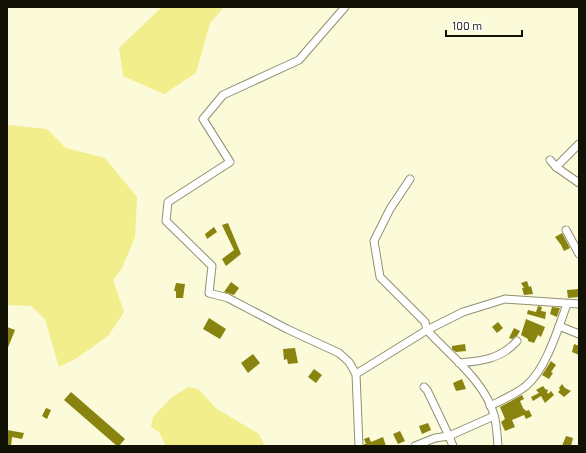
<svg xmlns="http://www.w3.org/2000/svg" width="586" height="453" font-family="Barlow,sans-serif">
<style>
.green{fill:#f2ee8b}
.building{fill:#89830f}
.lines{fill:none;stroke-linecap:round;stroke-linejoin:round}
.minor-casing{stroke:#919072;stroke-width:9}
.minor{stroke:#fff;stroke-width:7}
</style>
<rect width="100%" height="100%" fill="#fbfad9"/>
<g class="green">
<path d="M162,7h62l-14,16 -14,50 -32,21 -41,-18 -4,-28z"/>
<path d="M7,125l40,4 19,19 39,10 32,39 -2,40 -13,31 -9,12 11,32 -16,24 -31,22 -18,9 -14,-48 -14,-13 -24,-1z"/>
<path d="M189,387l9,2 19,20 42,25 6,12h-99l-7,-14 -8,-5 2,-10 19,-20z"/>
</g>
<g class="building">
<path d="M228,223l13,31 -15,12 -4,-7 12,-9 -12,-25z"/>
<path d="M214,227l3,5 -10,7 -2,-5z"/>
<path d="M562,233l8,15 -6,3 -3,-6 -6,-8z"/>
<path d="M527,281l2,6 2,-1 2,8 -9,1 -2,-7h2l-3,-5z"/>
<path d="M231,282l8,6 -5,7 -10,-3z"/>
<path d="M176,283l9,1 -2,14h-7v-7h-2z"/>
<path d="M579,289v8l-11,1 -1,-8z"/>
<path d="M538,306l4,1 -1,4 5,1 -1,7 -18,-5 1,-4 8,2z"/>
<path d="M552,307l8,1 -3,9 -7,-3z"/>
<path d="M209,318l17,11 -6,10 -17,-10z"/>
<path d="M526,319l19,8 -4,10 -3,-2 -4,8 -6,-2v-2l-7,-4z"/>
<path d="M498,322l5,6 -6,5 -5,-6z"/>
<path d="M7,327l8,3 -8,20z"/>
<path d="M514,328l6,3 -3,5 -5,3 -3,-1z"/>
<path d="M465,344l1,7 -10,1 -4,-3v-3z"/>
<path d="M574,344l5,2v9l-7,-3z"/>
<path d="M295,348l3,15 -10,1 -1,-5 -3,1 -1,-11z"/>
<path d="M253,354l7,9 -12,10 -7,-10z"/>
<path d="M551,361l5,4 -5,7 2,1 -4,6 -7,-4z"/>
<path d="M314,369l8,6 -6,8 -8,-6z"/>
<path d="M462,379l4,10 -10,2 -3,-8z"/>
<path d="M562,384l3,4 6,3 -7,6 -6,-5 2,-2 -1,-2z"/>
<path d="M543,386l3,4 1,-1 1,2 -1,1 1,2 3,-3 3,4 -9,8 -4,-7 -8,5 -2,-4 8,-4 -3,-3z"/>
<path d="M71,392l54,47 -6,7h-2l-53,-46z"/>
<path d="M522,395l2,4 -4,2 3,7 3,3 3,-1 3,6 -6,3 -2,-4 -12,5 3,7 -10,4 -4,-9 4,-3 -5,-12z"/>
<path d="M46,408l5,2 -4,9 -5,-3z"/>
<path d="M428,423l3,7 -9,4 -3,-8z"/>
<path d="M7,430l17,3 -2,6 -10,-2 -1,9h-4z"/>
<path d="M400,431l5,10 -7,3 -5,-10z"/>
<path d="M566,436l7,2 -2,8h-9z"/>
<path d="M369,437l2,5 12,-5 3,9h-22v-2h2l-2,-5z"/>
</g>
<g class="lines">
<defs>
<g id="minor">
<path d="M345,7l-46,53 -76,35 -20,24 27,43 -62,40 -2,19 46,45 -3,27 19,5 59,31 52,24 10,9 7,12"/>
<path d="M550,160l6,7 23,16"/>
<path d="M556,167l23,-23"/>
<path d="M566,230l13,24"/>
<path d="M559,326l20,8"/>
<path d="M459,363c23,-2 42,-4 58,-22"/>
<path d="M424,387l3,3 22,46 45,-20"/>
<path d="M490,406c12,-6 26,-12 36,-20 20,-17 32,-57 41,-82"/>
<path d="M359,446l-3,-72 71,-44 -2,-8 -45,-45 -6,-36 16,-32 20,-30"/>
<path d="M415,446l20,-8 14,-2 4,10"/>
<path d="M498,446c-1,-10 -1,-21 -4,-31 -9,-34 -45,-60 -67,-85l36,-18 42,-13 74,5"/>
</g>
</defs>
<use href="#minor" class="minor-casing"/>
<use href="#minor" class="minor"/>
</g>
<rect width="586" height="453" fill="none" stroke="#121106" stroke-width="16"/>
<path d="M446 30v6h76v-6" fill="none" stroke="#121106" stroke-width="2"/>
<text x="452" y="30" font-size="12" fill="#121106" stroke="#ffffff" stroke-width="3" paint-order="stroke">100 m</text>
</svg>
